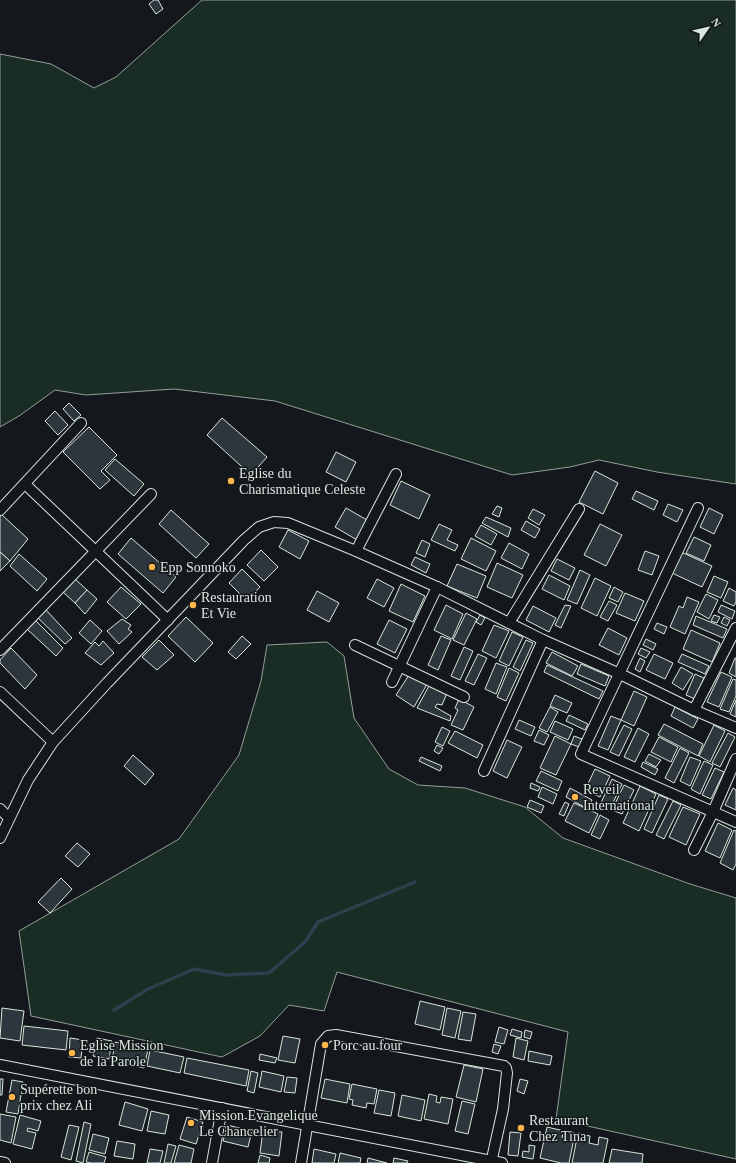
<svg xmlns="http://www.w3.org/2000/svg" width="736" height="1163" font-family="'Times New Roman',serif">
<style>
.green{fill:#1a2d24;stroke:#939e99}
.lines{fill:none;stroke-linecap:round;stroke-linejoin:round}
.stream{stroke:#2f3f4d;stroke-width:3.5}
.building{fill:#2c363c;stroke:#d8e6dc}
.minor-casing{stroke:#d8e6dc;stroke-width:12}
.minor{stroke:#14181c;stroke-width:10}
.poi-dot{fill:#ffb74d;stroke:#14181c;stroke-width:1.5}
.labels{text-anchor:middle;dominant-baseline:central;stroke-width:3;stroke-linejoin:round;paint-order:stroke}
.poi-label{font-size:14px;fill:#d8e6dc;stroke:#14181c;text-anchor:start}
</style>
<rect width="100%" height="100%" fill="#14181c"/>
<g class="green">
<path d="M202,0h534v484l-79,-12 -58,-12 -29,7 -58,8 -237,-74 -101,-12 -88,6 -31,-5 -36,26 -19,11v-373l51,10 43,24 22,-11z"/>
<path d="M327,642l17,14 10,62 35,51 29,16 47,3 60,19 38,31 127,46 46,14v261l-180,-40 12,-87 -231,-60 -13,39 -35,-6 -29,31 -38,21 -191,-41 -12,-85 160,-92 60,-84 22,-74 6,-36z"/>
</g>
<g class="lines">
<path class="stream" d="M114,1010l34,-21 46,-20 32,6 43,-2 36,-31 13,-20 97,-40"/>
</g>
<g class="building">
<path d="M154,0h4l5,9 -7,5 -7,-10z"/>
<path d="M69,403l12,12 -7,6 -11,-12z"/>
<path d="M55,411l13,14 -10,10 -13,-14z"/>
<path d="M222,418l45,39 -16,18 -44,-40z"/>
<path d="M89,427l28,28 -16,16 9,9 -10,9 -37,-37z"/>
<path d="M336,452l20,10 -10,20 -20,-10z"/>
<path d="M115,459l29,25 -10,12 -29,-26z"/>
<path d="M595,471l23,12 -15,31 -24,-12z"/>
<path d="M401,481l29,14 -11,24 -29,-14z"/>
<path d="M636,491l22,10 -4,9 -22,-11z"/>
<path d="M668,504l15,6 -6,12 -14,-7z"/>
<path d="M497,506l5,2 -3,9 -7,-3z"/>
<path d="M346,508l21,12 -10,20 -22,-13z"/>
<path d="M709,508l14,7 -9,19 -14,-7z"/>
<path d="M533,509l12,6 -6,10 -11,-7z"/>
<path d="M171,510l38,34 -13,14 -37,-34z"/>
<path d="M1,514l27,25 -18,22 -10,-9v-37z"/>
<path d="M486,517l25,11 -3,9 -26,-14z"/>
<path d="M526,521l14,8 -5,9 -14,-8z"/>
<path d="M439,524l13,6 -5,10 11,5 -3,6 -24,-11z"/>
<path d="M600,524l22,11 -16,31 -22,-11z"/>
<path d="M481,525l16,9 -6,11 -16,-9z"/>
<path d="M288,530l21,11 -9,18 -21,-12z"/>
<path d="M694,537l17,8 -7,16 -18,-8z"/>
<path d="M131,538l45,39 -13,16 -45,-39z"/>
<path d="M471,538l25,13 -10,20 -25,-12z"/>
<path d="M422,540l8,4 -5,13 -9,-4z"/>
<path d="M509,543l20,11 -7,15 -21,-11z"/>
<path d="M261,550l17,17 -14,14 -17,-16z"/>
<path d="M645,551l14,5 -7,19 -14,-5z"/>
<path d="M0,552l10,9 -10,10z"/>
<path d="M681,552l31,14 -10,21 -30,-14z"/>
<path d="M19,554l28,25 -10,12 -27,-25z"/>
<path d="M415,557l15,7 -4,9 -15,-8z"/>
<path d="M557,559l18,9 -6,12 -18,-9z"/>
<path d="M497,563l26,12 -11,23 -25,-11z"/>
<path d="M457,564l29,12 -9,22 -30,-12z"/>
<path d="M242,569l18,18 -13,14 -18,-18z"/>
<path d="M580,570l10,5 -13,29 -10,-4z"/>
<path d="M549,575l21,11 -6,14 -22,-11z"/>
<path d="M714,576l14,6 -7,16 -14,-6z"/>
<path d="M595,578l16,8 -14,30 -16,-8z"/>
<path d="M75,579l12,11 -12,13 -12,-11z"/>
<path d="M377,579l17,9 -10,19 -17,-9z"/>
<path d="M401,584l24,12 -12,26 -24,-11z"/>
<path d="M121,587l20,17 -15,15 -19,-17z"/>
<path d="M614,587l9,5 -5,10 -9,-4z"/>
<path d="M729,588l7,4v10l-2,4 -11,-5z"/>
<path d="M87,590l10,9 -12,15 -10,-11z"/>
<path d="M317,591l22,12 -10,19 -22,-12z"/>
<path d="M625,593l19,8 -9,20 -19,-8z"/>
<path d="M706,594l12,6 -9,19 -12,-7z"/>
<path d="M687,597l12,5 -14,32 -15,-7 9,-21 4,2z"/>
<path d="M609,601l8,4 -9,16 -8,-4z"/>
<path d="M446,605l17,9 -11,25 -18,-9z"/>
<path d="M565,605l6,1 -10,22 -6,-3z"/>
<path d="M721,605l14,6 -3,8 -14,-7z"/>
<path d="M533,606l23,12 -7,14 -23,-12z"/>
<path d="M46,610l26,28 -7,6 -27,-26z"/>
<path d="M466,613l11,6 -13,26 -11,-5z"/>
<path d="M480,615l5,3 -4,7 -5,-3z"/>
<path d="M714,615l6,2 -3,6 -6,-2z"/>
<path d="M696,616l31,13 -4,9 -30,-13z"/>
<path d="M186,617l27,26 -18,19 -27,-26z"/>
<path d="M724,617l6,3 -3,6 -6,-3z"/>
<path d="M122,619l9,6 -3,4 4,3 -13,12 -12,-13z"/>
<path d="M35,620l28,28 -7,8 -29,-27z"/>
<path d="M90,620l12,11 -11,13 -12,-11z"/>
<path d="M389,620l18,9 -12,24 -18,-9z"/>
<path d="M657,623l10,4 -3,7 -10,-5z"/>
<path d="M494,625l15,6 -13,27 -14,-7z"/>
<path d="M608,628l19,10 -8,17 -20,-10z"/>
<path d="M691,630l29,13 -8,19 -29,-13z"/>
<path d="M512,632l11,5 -14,29 -10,-5z"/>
<path d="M242,636l9,8 -15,15 -8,-7z"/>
<path d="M441,636l10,4 -13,30 -10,-5z"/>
<path d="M646,639l10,5 -3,6 -10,-5z"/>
<path d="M159,640l15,15 -17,15 -15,-13z"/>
<path d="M526,640l7,3 -13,28 -7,-4z"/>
<path d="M103,641l11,12 -13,12 -16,-12 10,-11 4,4z"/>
<path d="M464,647l9,4 -13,29 -9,-4z"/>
<path d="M11,648l26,27 -12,14 -25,-26v-3z"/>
<path d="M641,648l9,4 -4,6 -8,-4z"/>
<path d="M552,652l26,14 -6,10 -26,-13z"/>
<path d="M478,654l9,4 -13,27 -9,-4z"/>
<path d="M654,654l19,9 -8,16 -19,-9z"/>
<path d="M682,654l27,12 -4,8 -27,-12z"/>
<path d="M640,658l5,3 -5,11 -5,-3z"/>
<path d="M735,658h1v19l-7,-4z"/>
<path d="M496,663l11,4 -11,27 -11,-5z"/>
<path d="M581,664l28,12 -4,10 -28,-12z"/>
<path d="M547,665l56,26 -4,8 -55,-27z"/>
<path d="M681,667l12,7 -10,16 -11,-7z"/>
<path d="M509,668l10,5 -13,28 -9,-4z"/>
<path d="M721,672l11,5 -13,30 -12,-5z"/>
<path d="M695,674l9,4 -9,21 -9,-4z"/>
<path d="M409,675l18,9 -13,23 -18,-12z"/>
<path d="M733,679l3,1v16l-7,16 -9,-3z"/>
<path d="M430,684l17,9 -5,12 -5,-1 -2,3 16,9 -1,5 -33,-13z"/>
<path d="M634,691l13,6 -13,29 -13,-6z"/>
<path d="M555,695l17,8 -5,10 -17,-7z"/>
<path d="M459,699l15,8 -11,23 -12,-5 7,-15 -3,-2z"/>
<path d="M736,700v17l-6,-3z"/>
<path d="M550,707l8,5 -11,20 -8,-4z"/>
<path d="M675,707l23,12 -5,9 -22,-12z"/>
<path d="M569,715l19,9 -3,6 -19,-9z"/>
<path d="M611,716l10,4 -13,30 -10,-4z"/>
<path d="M519,720l16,7 -4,9 -16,-7z"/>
<path d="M555,721l18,8 -5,11 -18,-8z"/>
<path d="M664,724l39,20 -5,12 -40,-21z"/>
<path d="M624,725l8,4 -13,27 -9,-4z"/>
<path d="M714,725l11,6 -15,31 -11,-6z"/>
<path d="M442,727l8,4 -7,15 -8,-4z"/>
<path d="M638,728l11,6 -14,28 -11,-5z"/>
<path d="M539,730l10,5 -5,10 -10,-4z"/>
<path d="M455,731l28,14 -6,13 -29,-15z"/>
<path d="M728,733l7,4 -15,30 -8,-4z"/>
<path d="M555,736l16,8 -15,31 -16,-7z"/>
<path d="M574,736l8,3 -3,8 -8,-3z"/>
<path d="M659,737l19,10 -7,15 -20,-10z"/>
<path d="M507,740l15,7 -15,31 -14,-7z"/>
<path d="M437,745l6,3 -4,6 -5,-3z"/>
<path d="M680,748l9,5 -15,30 -9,-5z"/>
<path d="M649,754l12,6 -5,7 -11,-6z"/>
<path d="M133,755l21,19 -9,11 -21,-19z"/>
<path d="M421,757l21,9 -2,5 -21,-10z"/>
<path d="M690,757l11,4 -11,25 -10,-5z"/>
<path d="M704,761l9,4 -13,29 -9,-5z"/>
<path d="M643,762l15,7 -3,6 -14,-8z"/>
<path d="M715,768l9,4 -13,27 -9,-4z"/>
<path d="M595,769l15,7 -10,21 -15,-7z"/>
<path d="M541,771l21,10 -4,10 -22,-10z"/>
<path d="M612,779l10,5 -13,27 -10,-4z"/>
<path d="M531,783l9,4 -2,4 -8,-3z"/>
<path d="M624,785l10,5 -12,24 -10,-4z"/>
<path d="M640,786l16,8 -17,37 -16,-8z"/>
<path d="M542,787l15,7 -4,10 -15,-7z"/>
<path d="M570,788l22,12 -4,9 -22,-12z"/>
<path d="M733,788l3,2v20l-11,-5z"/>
<path d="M659,795l9,4 -16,34 -8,-4z"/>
<path d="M530,800l14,6 -3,7 -14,-6z"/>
<path d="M673,801l8,4 -17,34 -8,-4z"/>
<path d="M565,802l4,2 -5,12 -5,-2z"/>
<path d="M574,803l24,11 -9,19 -24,-12z"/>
<path d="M683,807l17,7 -14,31 -17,-8z"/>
<path d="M600,815l9,5 -9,19 -9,-4z"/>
<path d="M718,823l14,7 -12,28 -15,-7z"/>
<path d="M734,830l2,1v33l-3,6 -13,-7z"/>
<path d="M77,843l13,11 -12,13 -13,-11z"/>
<path d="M61,878l11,11 -22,24 -12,-11z"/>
<path d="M420,1001l25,6 -5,23 -25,-6z"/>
<path d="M2,1008l22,3 -4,30 -20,-3z"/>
<path d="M447,1008l14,3 -6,27 -13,-3z"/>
<path d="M463,1012l13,2 -5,27 -13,-2z"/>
<path d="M24,1026l44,5 -2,19 -44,-5z"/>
<path d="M499,1027l9,3 -4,14 -9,-2z"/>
<path d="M512,1029l10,3 -1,6 -11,-3z"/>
<path d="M525,1030l7,2 -2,7 -6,-2z"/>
<path d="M283,1036l17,3 -5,24 -17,-3z"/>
<path d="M70,1038l13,2 -2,18 -12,-1z"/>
<path d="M97,1038l15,3 -3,18 -16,-3z"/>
<path d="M516,1038l12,3 -4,19 -11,-3z"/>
<path d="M115,1042l33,7 -4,19 -32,-7z"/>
<path d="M494,1044l7,2 -3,8 -6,-2z"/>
<path d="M150,1050l34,7 -4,16 -33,-7z"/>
<path d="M529,1051l23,5 -2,9 -22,-4z"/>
<path d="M260,1054l17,4 -2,5 -16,-3z"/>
<path d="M187,1058l62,12 -3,16 -62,-13z"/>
<path d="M464,1065l19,4 -7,33 -20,-5z"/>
<path d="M251,1071l7,2 -4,20 -7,-2z"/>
<path d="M262,1071l22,5 -3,16 -22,-5z"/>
<path d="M287,1077l10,1 -2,15 -11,-1z"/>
<path d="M0,1079h3l-1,16h-2z"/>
<path d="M325,1079l25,5 -3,19 -26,-5z"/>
<path d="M520,1079l8,2 -4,13 -7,-3z"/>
<path d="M12,1080l11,2 -5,32 -12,-2z"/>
<path d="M352,1084l25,5 -3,15 -7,-1 -1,5 -14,-3 1,-5 -4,-1z"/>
<path d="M379,1090l16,3 -4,23 -17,-3z"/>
<path d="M429,1094l8,2 -1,6 4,1 1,-6 12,2 -5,25 -24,-5z"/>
<path d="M402,1095l23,5 -4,21 -23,-5z"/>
<path d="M462,1101l13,3 -7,30 -13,-3z"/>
<path d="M125,1102l23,7 -6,22 -23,-6z"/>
<path d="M151,1111l18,4 -4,19 -18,-3z"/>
<path d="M0,1114l16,3 -5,26 -11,-3z"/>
<path d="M20,1115l21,6 -3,10 -10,-3 -1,3 9,2 -4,16 -19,-5z"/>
<path d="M187,1117l16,5 -7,22 -16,-5z"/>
<path d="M84,1122l7,2 -8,39 -7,-2z"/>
<path d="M69,1125l10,2 -8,33 -10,-3z"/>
<path d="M227,1125l25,6 -4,16 -25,-6z"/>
<path d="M547,1127l17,4 -2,6 4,1 1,-6 8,1 -6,30h-8l-21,-5z"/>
<path d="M263,1130l19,2 -3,24 -19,-3z"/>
<path d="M510,1132l11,1 -3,23 -10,-1z"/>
<path d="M578,1133l12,3 -1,7 9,2 1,-8 9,2 -5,24h-31z"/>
<path d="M93,1134l16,4 -4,16 -16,-4z"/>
<path d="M117,1141l18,3 -2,15 -19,-3z"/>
<path d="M168,1144l8,2 -5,17h-7z"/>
<path d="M179,1145l15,4 -3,14h-17z"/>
<path d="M529,1145l6,1 -2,13 -11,-2 1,-6 6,1z"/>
<path d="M150,1149l13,2 -3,12h-13z"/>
<path d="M314,1149l22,5 -2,9h-22z"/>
<path d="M612,1149l31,5 -1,9h-33z"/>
<path d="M89,1152l17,5 -2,6h-13l-5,-1z"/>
<path d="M340,1153l21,5 -1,5h-22z"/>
<path d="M260,1155l10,3 -1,5h-11z"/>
<path d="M368,1158l19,5h-20z"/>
<path d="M394,1158l14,3 -1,2h-14z"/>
</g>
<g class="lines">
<defs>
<g id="minor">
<path d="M25,484l143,136"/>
<path d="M698,508l-117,246 155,68"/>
<path d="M0,510l81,-87"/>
<path d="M356,551l40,-77"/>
<path d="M509,623l70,-114"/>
<path d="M355,645l109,52"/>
<path d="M0,650l151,-156"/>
<path d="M392,682l45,-95"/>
<path d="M0,692l53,50"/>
<path d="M694,710l42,-82"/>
<path d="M484,771l59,-131"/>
<path d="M0,809l9,9"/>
<path d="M0,838l28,-58 25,-38 54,-59 137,-143 15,-13 15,-5 14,1 68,28 81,36 106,53 77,34 74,36 42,18"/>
<path d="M694,850l19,-38 23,-53"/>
<path d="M0,1065l502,98"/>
<path d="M0,1162l5,1"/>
<path d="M212,1163l10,-55"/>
<path d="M301,1163l20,-119 7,-8 8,-1 168,31 2,2 1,5 -4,36 -12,54"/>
</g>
</defs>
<use href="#minor" class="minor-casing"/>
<use href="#minor" class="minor"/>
</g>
<g class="poi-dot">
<circle cx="231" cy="481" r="4"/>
<circle cx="152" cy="567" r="4"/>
<circle cx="193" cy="605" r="4"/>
<circle cx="575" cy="797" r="4"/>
<circle cx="325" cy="1045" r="4"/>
<circle cx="72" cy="1053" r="4"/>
<circle cx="12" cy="1097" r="4"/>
<circle cx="191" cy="1123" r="4"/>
<circle cx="521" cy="1128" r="4"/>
</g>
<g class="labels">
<g class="poi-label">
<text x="239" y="473">Eglise du<tspan x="239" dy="16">Charismatique Celeste</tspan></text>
<text x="160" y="567">Epp Sonnoko</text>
<text x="201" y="597">Restauration<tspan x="201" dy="16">Et Vie</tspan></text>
<text x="583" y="789">Reveil<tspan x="583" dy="16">International</tspan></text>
<text x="80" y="1045">Eglise Mission<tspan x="80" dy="16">de la Parole</tspan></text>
<text x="333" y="1045">Porc au four</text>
<text x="20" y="1089">Supérette bon<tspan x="20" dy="16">prix chez Ali</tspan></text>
<text x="199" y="1115">Mission Evangelique<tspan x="199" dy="16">Le Chancelier</tspan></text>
<text x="529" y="1120">Restaurant<tspan x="529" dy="16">Chez Tina</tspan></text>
</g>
</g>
<g transform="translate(708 28) rotate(56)" stroke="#14181c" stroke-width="3" paint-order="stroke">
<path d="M0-3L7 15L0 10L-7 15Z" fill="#d8e6dc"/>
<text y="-6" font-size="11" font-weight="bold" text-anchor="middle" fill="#d8e6dc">N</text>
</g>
</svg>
